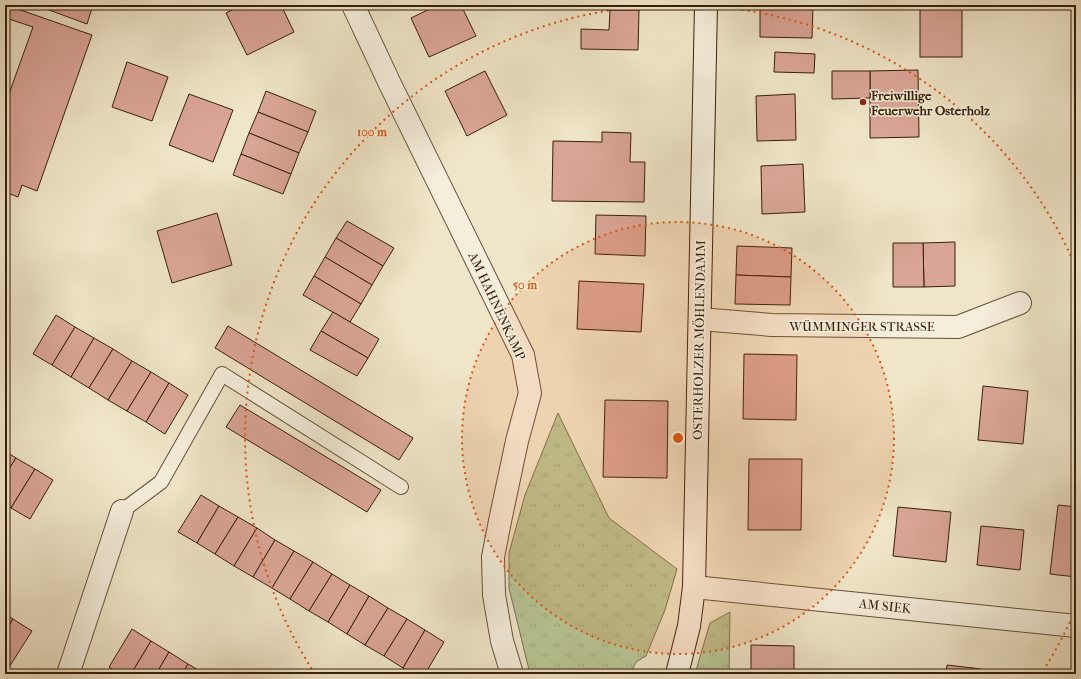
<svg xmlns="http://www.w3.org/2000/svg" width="1081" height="679" font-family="'IM FELL French Canon',serif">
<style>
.grass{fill:url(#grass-tufts);stroke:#787250}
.building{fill:#daa597;stroke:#371f0b}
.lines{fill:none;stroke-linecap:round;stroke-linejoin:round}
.service-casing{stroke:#65503a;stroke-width:16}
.minor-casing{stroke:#65503a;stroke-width:24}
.secondary-casing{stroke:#371f0b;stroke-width:24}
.service{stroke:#f5eedb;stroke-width:14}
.minor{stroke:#f5eedb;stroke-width:22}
.secondary{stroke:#f5eedb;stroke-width:22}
.ring{fill:none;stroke:#df560c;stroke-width:2;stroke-dasharray:2 4}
.poi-dot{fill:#8f2418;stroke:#f5eedb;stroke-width:1.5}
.labels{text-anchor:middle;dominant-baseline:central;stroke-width:3;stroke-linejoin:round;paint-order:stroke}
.poi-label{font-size:13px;font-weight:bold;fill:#371f0b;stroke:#f5eedb;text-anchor:start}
.street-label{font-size:13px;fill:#371f0b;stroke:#f5eedb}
.centre{fill:#df560c;stroke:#f5eedb;stroke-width:2}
.ring-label{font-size:12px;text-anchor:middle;font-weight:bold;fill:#df560c;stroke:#f5eedb;stroke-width:3;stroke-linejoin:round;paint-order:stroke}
</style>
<defs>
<pattern id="grass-tufts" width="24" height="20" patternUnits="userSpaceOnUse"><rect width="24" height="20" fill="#b9c596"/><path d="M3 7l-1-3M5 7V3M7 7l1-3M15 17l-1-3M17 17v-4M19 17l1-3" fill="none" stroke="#a0a980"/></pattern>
</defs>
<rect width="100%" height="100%" fill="#efe5c8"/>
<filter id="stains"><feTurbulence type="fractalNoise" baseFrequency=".005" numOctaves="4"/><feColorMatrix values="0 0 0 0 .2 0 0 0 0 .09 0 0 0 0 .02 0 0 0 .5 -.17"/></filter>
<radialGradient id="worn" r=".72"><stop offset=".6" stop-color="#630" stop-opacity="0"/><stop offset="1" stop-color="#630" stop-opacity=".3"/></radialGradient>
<g class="grass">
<path d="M558,413l51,105 68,51 -12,41 -19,46 -10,6 -6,12h-100l-21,-86v-35l16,-58z"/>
<path d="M730,612l-1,62h-34l15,-51z"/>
</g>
<g class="building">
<path d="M5,5h8l-1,2 80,28 -55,156 -15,-6 -4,12 -13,-5v-87l28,-78 -24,-8 -4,12z"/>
<path d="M42,5h51l-6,19 -46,-17z"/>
<path d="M242,5h39l13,27 -47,23 -21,-42z"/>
<path d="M438,5h23l15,31 -47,21 -18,-39z"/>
<path d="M760,5h53l-1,33 -52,-1z"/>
<rect x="920" y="5" width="42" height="52"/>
<path d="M610,10h29l-1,40 -57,-1v-20l28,1z"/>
<path d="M775,52l40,2 -1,19 -40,-1z"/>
<path d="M127,62l41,15 -16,44 -40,-14z"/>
<path d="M918,70l1,67 -49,1v-67z"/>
<path d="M485,71l22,44 -40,21 -22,-45z"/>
<path d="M832,71h38v27l-38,1z"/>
<path d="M266,91l50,20 -8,21 -50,-20z"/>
<path d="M189,94l44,16 -20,52 -44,-17z"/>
<path d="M795,94l1,46 -39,1 -1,-45z"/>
<path d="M258,112l50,20 -9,21 -50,-20z"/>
<path d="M602,132l29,1 -1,29h15l-1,40 -92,-1 1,-60 49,1z"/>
<path d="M249,133l50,20 -8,21 -50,-20z"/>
<path d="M241,154l50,20 -8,20 -50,-19z"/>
<path d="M803,164l2,48 -43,2 -1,-48z"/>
<path d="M217,213l15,52 -60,18 -15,-52z"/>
<path d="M596,215l50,1 -1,40 -50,-2z"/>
<path d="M347,221l47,27 -11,18 -47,-28z"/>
<path d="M336,238l47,28 -11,19 -47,-28z"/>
<path d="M955,242v44l-31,1 -1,-44z"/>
<path d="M893,243h30l1,44h-31z"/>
<path d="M737,246l55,2 -1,29 -55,-2z"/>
<path d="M325,257l47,28 -11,19 -47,-28z"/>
<path d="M736,275l55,2 -1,28 -55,-1z"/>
<path d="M314,276l47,28 -11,18 -47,-27z"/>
<path d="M579,281l65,3 -3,48 -64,-3z"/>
<path d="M333,312l46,27 -11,19 -47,-27z"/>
<path d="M56,315l19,12 -23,38 -19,-11z"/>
<path d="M228,326l185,112 -14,22 -184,-112z"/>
<path d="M75,327l19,11 -23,39 -19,-12z"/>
<path d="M321,331l47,27 -11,18 -47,-26z"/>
<path d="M94,338l19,11 -24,39 -18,-11z"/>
<path d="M113,349l19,12 -24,39 -19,-12z"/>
<path d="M744,354l53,1 -1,65 -53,-1z"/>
<path d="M132,361l19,11 -24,39 -19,-11z"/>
<path d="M151,372l18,11 -23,39 -19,-11z"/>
<path d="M169,383l19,12 -23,39 -19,-12z"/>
<path d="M983,386l45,5 -5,53 -45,-4z"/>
<path d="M605,400l63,1 -1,77 -64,-1z"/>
<path d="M240,405l141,85 -14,22 -141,-85z"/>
<path d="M5,451l11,7 -11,17z"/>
<path d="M16,458l19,11 -24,39 -6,-4v-29z"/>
<path d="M749,459h53l-1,71h-53z"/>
<path d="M35,469l18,11 -23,39 -19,-11z"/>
<path d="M201,495l18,11 -22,37 -19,-11z"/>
<path d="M1058,505l18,2v70l-26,-3z"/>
<path d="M219,506l19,11 -23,37 -18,-11z"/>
<path d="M898,507l53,5 -5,50 -53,-6z"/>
<path d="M238,517l19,11 -23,38 -19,-12z"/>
<path d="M981,526l43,4 -4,40 -43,-5z"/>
<path d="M257,528l18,12 -22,37 -19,-11z"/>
<path d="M275,540l19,11 -22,37 -19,-11z"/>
<path d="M294,551l19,11 -23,37 -18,-11z"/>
<path d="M313,562l19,12 -23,37 -19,-12z"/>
<path d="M332,574l18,11 -22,37 -19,-11z"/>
<path d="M350,585l19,11 -22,38 -19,-12z"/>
<path d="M369,596l19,12 -23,37 -18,-11z"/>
<path d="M388,608l19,11 -23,37 -19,-11z"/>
<path d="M5,614l8,5 -8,13z"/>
<path d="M13,619l19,12 -24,38 -3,-2v-35z"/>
<path d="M407,619l18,11 -22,38 -19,-12z"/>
<path d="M132,629l19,12 -20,33h-12l-10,-7z"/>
<path d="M425,630l19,12 -19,32h-12l-10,-6z"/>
<path d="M151,641l18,11 -13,22h-25z"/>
<path d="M751,645l43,1v28h-43z"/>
<path d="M169,652l19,12 -6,10h-26z"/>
<path d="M188,664l17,10h-23z"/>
<path d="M947,665l26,3v6h-27z"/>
<path d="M973,668l28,4 -1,2h-27z"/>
<path d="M1032,672l23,2h-23z"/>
</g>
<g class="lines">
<defs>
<path id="service" d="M122,511l39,-29 61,-108 179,113"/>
<g id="minor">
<path d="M353,5l37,79 133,271 7,38 -13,48 -17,80 -7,36 1,38 8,46 10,33"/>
<path d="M700,319l72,6 186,2 62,-24"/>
<path d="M694,587l382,39"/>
<path d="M68,674l54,-163"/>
</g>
<path id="secondary" d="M677,674l12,-48 5,-39 12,-582"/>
</defs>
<use href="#service" class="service-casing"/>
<use href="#minor" class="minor-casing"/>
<use href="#secondary" class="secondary-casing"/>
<use href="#service" class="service"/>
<use href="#minor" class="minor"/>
<use href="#secondary" class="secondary"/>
</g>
<circle cx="678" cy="438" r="216" fill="#df560c" fill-opacity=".12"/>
<g class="ring">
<circle cx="678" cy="438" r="216"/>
<path d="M1075 611A433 433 0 0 1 1041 674M315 674A433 433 0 0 1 674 5M682 5A433 433 0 0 1 1075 265"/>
</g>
<circle class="poi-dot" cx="863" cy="102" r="4"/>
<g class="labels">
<g class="poi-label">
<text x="871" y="95">Freiwillige<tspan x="871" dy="15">Feuerwehr Osterholz</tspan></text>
</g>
<g class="street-label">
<text transform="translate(497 306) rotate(65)">AM HAHNENKAMP</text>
<text x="862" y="326">WÜMMINGER STRASSE</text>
<text transform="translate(699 340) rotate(-89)">OSTERHOLZER MÖHLENDAMM</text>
<text transform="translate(885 606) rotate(6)">AM SIEK</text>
</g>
</g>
<circle cx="678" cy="438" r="6" class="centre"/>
<g class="ring-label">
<text x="372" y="136">100 m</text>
<text x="525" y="289">50 m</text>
</g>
<rect width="1081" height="679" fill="none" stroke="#efe5c8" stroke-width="20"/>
<rect x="6" y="6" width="1069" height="667" fill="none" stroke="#371f0b" stroke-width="2"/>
<rect x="10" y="10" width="1061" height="659" fill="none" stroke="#371f0b"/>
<rect width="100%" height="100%" filter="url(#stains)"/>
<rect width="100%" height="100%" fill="url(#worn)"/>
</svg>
